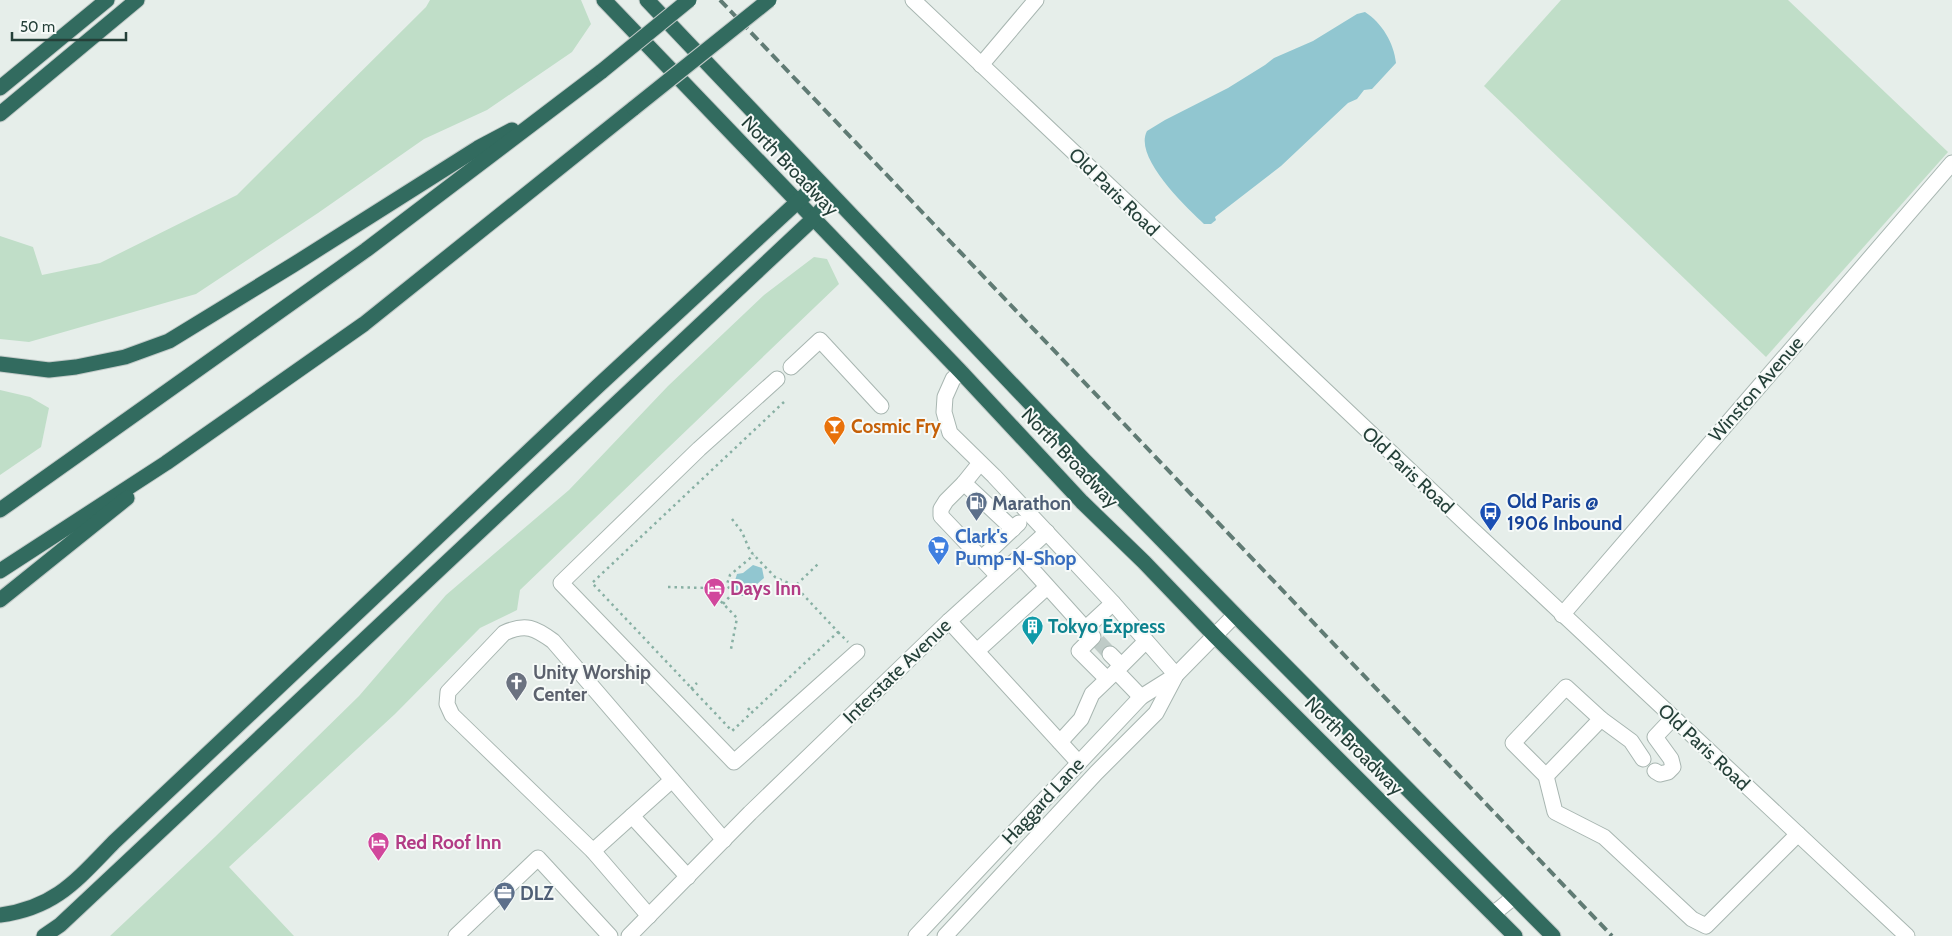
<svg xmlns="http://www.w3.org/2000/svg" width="1952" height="936" font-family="Cabin,sans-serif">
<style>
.green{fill:#c0dec8}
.water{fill:#91c6d0}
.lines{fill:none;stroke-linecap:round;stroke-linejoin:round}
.minor-tunnel{stroke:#bfcbc7;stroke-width:15;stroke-dasharray:15 8;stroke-linecap:butt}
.minor-casing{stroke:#a8b6b1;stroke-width:17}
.highway-casing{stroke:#c2cac8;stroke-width:17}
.path{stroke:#88b0a4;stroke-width:2.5;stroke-dasharray:2.5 4;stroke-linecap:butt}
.minor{stroke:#fff;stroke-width:15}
.highway{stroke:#326b5f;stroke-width:15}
.rail{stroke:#607b74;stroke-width:4;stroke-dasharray:10 5;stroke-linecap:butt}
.highway-bridge-casing{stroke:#c2cac8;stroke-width:17;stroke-linecap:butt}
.highway-bridge{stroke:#326b5f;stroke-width:15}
.labels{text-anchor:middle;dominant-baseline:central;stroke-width:4;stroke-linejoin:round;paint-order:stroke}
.street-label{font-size:19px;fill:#254039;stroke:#f6faf8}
.food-label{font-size:19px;font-weight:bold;fill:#c56008;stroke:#f6faf8;text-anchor:start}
.transit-label{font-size:19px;font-weight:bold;fill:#164399;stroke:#f6faf8;text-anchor:start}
.service-label{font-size:19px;font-weight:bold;fill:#4e5e75;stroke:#f6faf8;text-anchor:start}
.shop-label{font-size:19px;font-weight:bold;fill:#366cbe;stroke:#f6faf8;text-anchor:start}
.hotel-label{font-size:19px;font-weight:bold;fill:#b23c85;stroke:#f6faf8;text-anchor:start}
.culture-label{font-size:19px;font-weight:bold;fill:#0d838f;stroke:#f6faf8;text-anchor:start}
.worship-label{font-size:19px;font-weight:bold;fill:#5b616d;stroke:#f6faf8;text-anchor:start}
</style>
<rect width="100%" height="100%" fill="#e6eeea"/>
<g class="green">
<path d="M430,0h151l10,24 -19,28 -85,58 -63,29 -106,74 -122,81 -167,48 -29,-3v-103l33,11 9,28 58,-12 137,-68 189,-188z"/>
<path d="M1561,0h227l160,152 -182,205 -282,-271z"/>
<path d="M814,257l13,2 12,25 -319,306 -3,20 -37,18 -85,86 -166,153 65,69h-184l105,-99 144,-141 87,-101 123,-105 99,-104 96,-91z"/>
<path d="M0,390l30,7 19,11 -8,39 -41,28z"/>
</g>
<g class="water">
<path d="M1365,12c17,11 29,31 31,51l-24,26 -8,1 -7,9 -9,4 -67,63 -66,51 1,3 -5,4h-7c-18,-17 -71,-67 -57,-93l18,-11 63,-32 37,-23 9,-7 39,-17 44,-27z"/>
<path d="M753,565l9,3 2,10 -21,18h-3l-7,-9 4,-13 6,-1z"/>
</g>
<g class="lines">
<path class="minor-tunnel" d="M1098,641l12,13"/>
<defs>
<g id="minor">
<path d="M913,0c329,314 661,626 994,936"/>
<path d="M981,65l55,-65"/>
<path d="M791,367l29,-27 61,66"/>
<path d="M961,372l-8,7 -8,18 -1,15 6,21 44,43 119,127 63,72"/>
<path d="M777,379l-78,70 -138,134 173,179 123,-110"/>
<path d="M980,463l-16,20 -18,18 -5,8v7l57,60"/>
<path d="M964,483l49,46"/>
<path d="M1020,556l73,81 -14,14 28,28"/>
<path d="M981,559l38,-36"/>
<path d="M1562,615l390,-452"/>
<path d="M949,621l130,142"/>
<path d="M1086,628l27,-25"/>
<path d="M977,651l70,-64"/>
<path d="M1110,654l11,11"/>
<path d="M1141,697l-25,-26 30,-30"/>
<path d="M1060,742l21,-23 11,-25 24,-23"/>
<path d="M1643,759l-12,-18 -30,-22 -35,-32 -53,56 33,33 9,36 49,25 88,82 14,7 92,-92"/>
<path d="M1655,771l5,3 8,-2 5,-5 -2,-8 -16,-22 18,-19"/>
<path d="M1546,776l55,-57"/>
<path d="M632,816l56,61"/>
<path d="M593,851l79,-71"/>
<path d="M1493,914l21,-17"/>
<path d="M649,916l-56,-65 -141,-136 -5,-11 1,-12 56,-59c22,-10 31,-5 49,8l171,199"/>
<path d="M456,936l82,-78 72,78"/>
<path d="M629,936l121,-123 199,-192 98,-89"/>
<path d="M916,936l225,-239 35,-22 59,-60"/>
<path d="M945,936l151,-163 60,-60 19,-36"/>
</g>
<g id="highway">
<path d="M604,0l357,372 121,130 62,60 70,73 301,301"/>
<path d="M647,0l437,460 160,164 309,312"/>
<path d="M0,88l107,-88"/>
<path d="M0,114l137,-114"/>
<path d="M0,364l49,6 27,-3 49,-10 44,-16 124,-76 185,-117 34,-18"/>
<path d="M0,510l366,-260 236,-179"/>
<path d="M0,571l166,-108 198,-139 270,-216"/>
<path d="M0,600l127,-102"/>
<path d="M0,915c55,-7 77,-35 114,-73l484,-456 221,-204"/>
<path d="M44,936l16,-11 753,-706 20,-22"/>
</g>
</defs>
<use href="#minor" class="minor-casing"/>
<use href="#highway" class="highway-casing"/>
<g class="path">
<path d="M784,402l-192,181 140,148 106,-99 -43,-46"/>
<path d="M732,519l10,13 8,19 25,26 20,9 24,-23"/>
<path d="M668,587l40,1 29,30 -6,31 -2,2"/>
<path d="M723,604l9,-10 -5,-10 3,-9 24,-20"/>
<path d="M838,632l10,10"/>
<path d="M691,689l6,-6"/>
<path d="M748,708l4,5"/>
</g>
<use href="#minor" class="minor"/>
<use href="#highway" class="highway"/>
<path class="rail" d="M720,0l892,936"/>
<defs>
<g id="highway-bridge">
<path d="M602,71l87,-71"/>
<path d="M634,108l135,-108"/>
</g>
</defs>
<use href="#highway-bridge" class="highway-bridge-casing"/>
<use href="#highway-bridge" class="highway-bridge"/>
</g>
<defs>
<symbol id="bar-pin" viewBox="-11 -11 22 30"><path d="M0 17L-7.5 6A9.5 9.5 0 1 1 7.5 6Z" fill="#e8710a" stroke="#f6faf8"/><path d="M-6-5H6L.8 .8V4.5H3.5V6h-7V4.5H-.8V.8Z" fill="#fff"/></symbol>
<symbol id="fuel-pin" viewBox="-11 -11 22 30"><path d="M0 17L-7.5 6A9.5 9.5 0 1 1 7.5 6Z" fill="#5c6f8a" stroke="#f6faf8"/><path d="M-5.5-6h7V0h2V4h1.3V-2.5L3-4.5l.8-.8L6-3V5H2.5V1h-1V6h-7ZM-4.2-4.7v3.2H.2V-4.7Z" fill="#fff"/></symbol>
<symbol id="bus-pin" viewBox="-11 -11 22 30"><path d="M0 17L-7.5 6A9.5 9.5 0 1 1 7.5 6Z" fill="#1a4fb4" stroke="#f6faf8"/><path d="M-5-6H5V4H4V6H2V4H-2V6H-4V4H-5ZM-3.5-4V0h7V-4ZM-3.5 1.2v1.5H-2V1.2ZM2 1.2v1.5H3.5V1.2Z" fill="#fff"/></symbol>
<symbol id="supermarket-pin" viewBox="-11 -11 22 30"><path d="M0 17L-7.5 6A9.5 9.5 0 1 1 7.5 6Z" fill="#3f7fe0" stroke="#f6faf8"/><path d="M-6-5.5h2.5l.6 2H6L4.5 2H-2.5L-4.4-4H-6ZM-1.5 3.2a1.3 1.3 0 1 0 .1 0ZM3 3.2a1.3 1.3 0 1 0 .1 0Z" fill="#fff"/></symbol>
<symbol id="hotel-pin" viewBox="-11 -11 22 30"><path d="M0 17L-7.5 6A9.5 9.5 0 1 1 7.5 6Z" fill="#d1479c" stroke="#f6faf8"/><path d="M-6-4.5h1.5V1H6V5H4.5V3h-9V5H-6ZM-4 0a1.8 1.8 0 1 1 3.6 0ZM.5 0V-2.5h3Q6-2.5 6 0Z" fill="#fff"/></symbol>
<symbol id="building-pin" viewBox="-11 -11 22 30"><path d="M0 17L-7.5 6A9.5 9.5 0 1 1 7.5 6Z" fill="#0f9aa8" stroke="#f6faf8"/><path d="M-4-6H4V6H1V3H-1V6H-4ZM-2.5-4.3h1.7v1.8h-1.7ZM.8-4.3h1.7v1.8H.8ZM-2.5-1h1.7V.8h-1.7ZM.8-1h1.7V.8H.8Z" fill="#fff"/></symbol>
<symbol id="church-pin" viewBox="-11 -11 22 30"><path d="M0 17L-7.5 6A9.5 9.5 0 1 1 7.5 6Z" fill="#6b7280" stroke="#f6faf8"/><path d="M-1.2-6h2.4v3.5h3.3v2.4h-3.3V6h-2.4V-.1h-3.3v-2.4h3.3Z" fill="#fff"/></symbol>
<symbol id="office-pin" viewBox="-11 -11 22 30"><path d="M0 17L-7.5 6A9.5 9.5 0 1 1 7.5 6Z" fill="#5c6f8a" stroke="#f6faf8"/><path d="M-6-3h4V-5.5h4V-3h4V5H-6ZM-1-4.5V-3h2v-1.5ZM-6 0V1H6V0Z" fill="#fff"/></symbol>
</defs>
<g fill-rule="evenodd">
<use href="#bar-pin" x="822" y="414" width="25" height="34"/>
<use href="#fuel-pin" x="964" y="490" width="25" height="34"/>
<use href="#bus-pin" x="1478" y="500" width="25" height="34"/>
<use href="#supermarket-pin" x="926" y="534" width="25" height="34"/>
<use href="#hotel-pin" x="702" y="576" width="25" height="34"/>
<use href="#building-pin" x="1020" y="614" width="25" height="34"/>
<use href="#church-pin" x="504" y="670" width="25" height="34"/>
<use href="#hotel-pin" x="366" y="830" width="25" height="34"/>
<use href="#office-pin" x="492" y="880" width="25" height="34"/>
</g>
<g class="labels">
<g class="street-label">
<text transform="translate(790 166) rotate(46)">North Broadway</text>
<text transform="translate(1114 192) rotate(44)">Old Paris Road</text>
<text transform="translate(1756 389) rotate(-49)">Winston Avenue</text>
<text transform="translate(1070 458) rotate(46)">North Broadway</text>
<text transform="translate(1408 470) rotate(43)">Old Paris Road</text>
<text transform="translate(897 671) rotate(-44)">Interstate Avenue</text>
<text transform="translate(1354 746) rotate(45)">North Broadway</text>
<text transform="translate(1704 747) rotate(43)">Old Paris Road</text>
<text transform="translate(1043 801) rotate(-47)">Haggard Lane</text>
</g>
<g class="food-label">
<text x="851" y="426">Cosmic Fry</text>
</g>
<g class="transit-label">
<text x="1507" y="501">Old Paris @<tspan x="1507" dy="22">1906 Inbound</tspan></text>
</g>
<g class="service-label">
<text x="992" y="503">Marathon</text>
<text x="520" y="893">DLZ</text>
</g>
<g class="shop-label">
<text x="955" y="536">Clark's<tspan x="955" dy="22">Pump-N-Shop</tspan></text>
</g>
<g class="hotel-label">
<text x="730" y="588">Days Inn</text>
<text x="395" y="842">Red Roof Inn</text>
</g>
<g class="culture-label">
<text x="1048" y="626">Tokyo Express</text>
</g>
<g class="worship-label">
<text x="533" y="672">Unity Worship<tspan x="533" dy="22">Center</tspan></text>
</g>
</g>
<path d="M12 32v8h114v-8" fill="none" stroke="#254039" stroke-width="2.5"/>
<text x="20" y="32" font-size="15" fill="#254039" stroke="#f6faf8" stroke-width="4" paint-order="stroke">50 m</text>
</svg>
